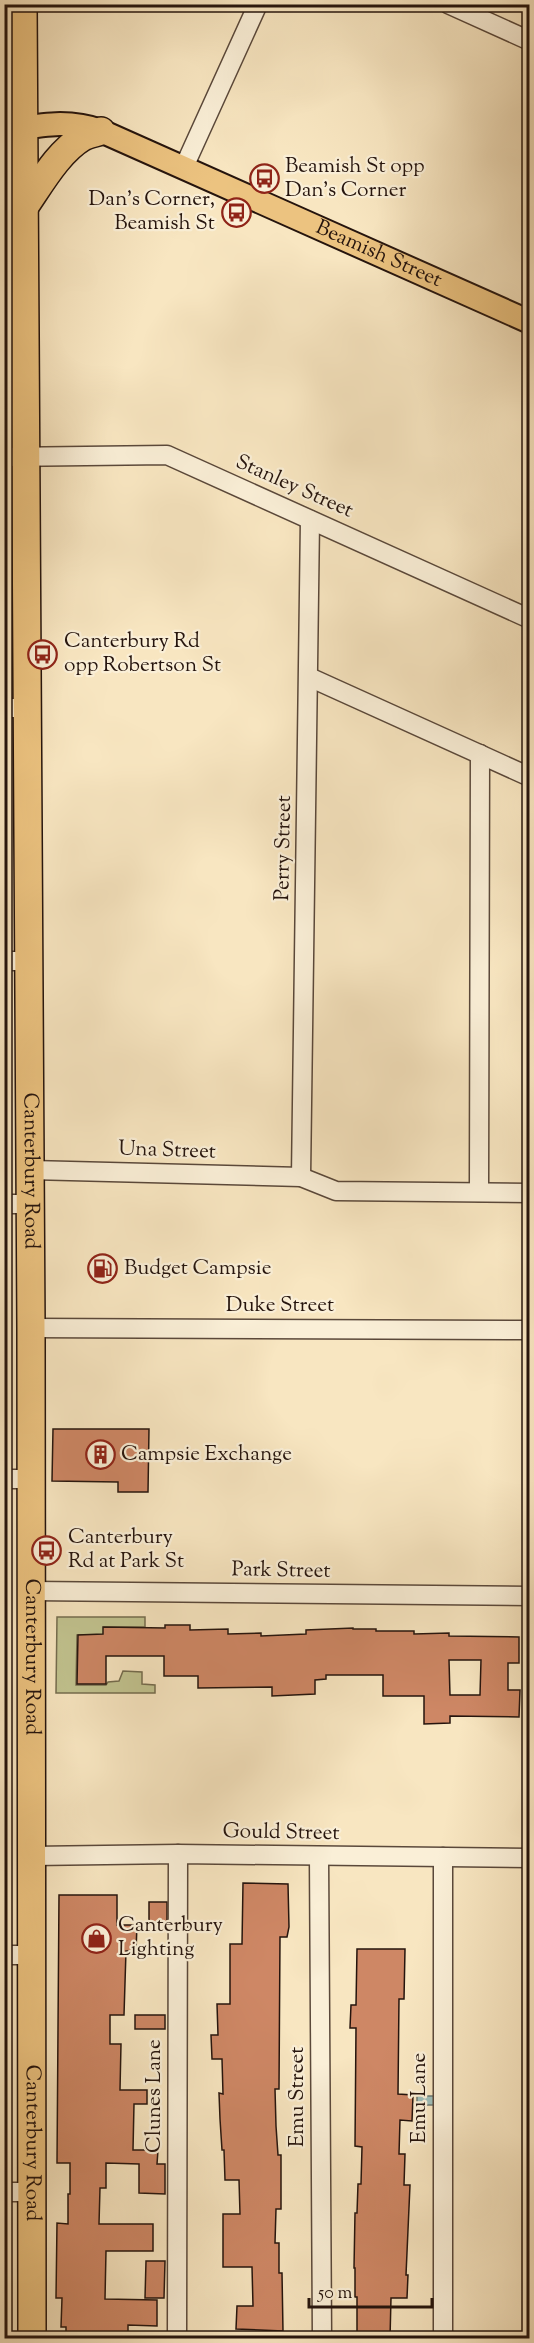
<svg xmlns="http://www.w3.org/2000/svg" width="534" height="2343" font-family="'Sorts Mill Goudy',serif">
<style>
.green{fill:#c2c490;stroke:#746c4e;stroke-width:1.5}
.water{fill:#9fbeb9;stroke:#6e7a74;stroke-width:1.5}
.building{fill:#ce8765;stroke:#25140d;stroke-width:1.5;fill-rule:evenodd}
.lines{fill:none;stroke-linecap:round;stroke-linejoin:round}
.minor-casing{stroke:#5a483a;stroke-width:21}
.major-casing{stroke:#25140d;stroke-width:26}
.highway-casing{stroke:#25140d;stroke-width:30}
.minor{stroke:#faefd7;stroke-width:18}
.major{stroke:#ecc380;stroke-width:22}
.highway{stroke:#ecc380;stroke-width:27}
.labels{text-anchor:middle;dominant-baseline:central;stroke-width:4.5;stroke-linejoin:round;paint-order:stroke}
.poi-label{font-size:21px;fill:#25140d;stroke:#faefd7;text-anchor:start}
.street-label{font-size:21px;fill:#25140d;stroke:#faefd7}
</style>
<rect width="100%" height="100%" fill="#f8e6c1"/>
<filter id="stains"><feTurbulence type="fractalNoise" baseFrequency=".00333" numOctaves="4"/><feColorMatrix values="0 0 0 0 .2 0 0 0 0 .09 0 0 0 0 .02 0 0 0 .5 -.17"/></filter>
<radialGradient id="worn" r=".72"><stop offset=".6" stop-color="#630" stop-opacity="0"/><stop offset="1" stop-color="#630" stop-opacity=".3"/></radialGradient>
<path class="green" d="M57,1617h88v10h-41v8h-27l-1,50h30l2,-3 11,-1 4,-10 19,1v12l13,1v8h-99z"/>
<rect class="water" x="417" y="2096" width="18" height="9"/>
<g class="building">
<path d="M53,1429h96l-1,63h-30v-10l-66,-1z"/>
<path d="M165,1625h25v5l38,-1v5l33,-1v3l45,-2v-4l47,-2v1h23v2h38v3l35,-1v3l70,1v26h-11v27h12l-1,27 -69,-1v7l-26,1v-28h-41v-21h-57v4l-11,1v14l-43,2v-9l-74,1v-12h-34v-20h-58v28h-29l1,-49 25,-1v-7l62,1zM449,1660h32l-1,35h-30z"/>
<path d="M243,1883l45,1 1,43 -2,10h-7l-1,152h-4l1,37 2,29h3v54h-5l-1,34h4v30h3l1,58 -47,-2 1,-23h16l-1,-39h-29v-53h17l-1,-34h-14l-1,-30h-2l-2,-31 -1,-26 4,1 -1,-35h-10l-1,-24h7l-1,-31h13v-60h12z"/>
<path d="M59,1895h58v30h20l-1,26h-10l-2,64h-14v29h11l-1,46h27v14h-13l-1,46h25l-1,14h8v30l-26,-1v-29l-33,-1v25h-6l-1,36h54v27h-47l-1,48 52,1v26l-29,-1v13h-62v-11h-5l1,-29h-6l1,-75 11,1v-30h2v-31h-13z"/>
<rect x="149" y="1902" width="18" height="20"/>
<path d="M357,1949h48l-1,50h-5l-1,95 15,1 -1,26 -12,-1 -1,34h6l-1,31h6l-4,90h2l-1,23h-16l-1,40h-33v-41h-2v-29h-1l1,-55h2l1,-29h3l1,-37 -7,-1 1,-118h-6l1,-23h5z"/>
<rect x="135" y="2015" width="30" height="14"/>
<path d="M146,2261h19l-1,37h-19z"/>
</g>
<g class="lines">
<defs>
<g id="minor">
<path d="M448,4l82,37"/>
<path d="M4,55h19"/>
<path d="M184,167l74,-163"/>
<path d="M4,228l20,3"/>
<path d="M4,457l163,-2 363,164"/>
<path d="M309,677l221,100"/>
<path d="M4,708h23"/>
<path d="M4,961h25"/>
<path d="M31,1170l270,7 35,14 194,2"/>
<path d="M301,1177l9,-657"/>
<path d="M479,1192l1,-438"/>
<path d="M4,1204h26"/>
<path d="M31,1328l499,2"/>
<path d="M4,1479h27"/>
<path d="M32,1591l498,5"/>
<path d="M32,1856l146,-2 352,4"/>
<path d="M319,1856l3,482"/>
<path d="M443,1857v481"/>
<path d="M4,1955h28"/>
<path d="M4,2192h28"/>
<path d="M177,2338l1,-484"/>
</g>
<g id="major">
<path id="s1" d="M4,131c35,-6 64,-12 97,0l429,191"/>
</g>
<g id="highway">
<path id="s2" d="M23,4l8,1324 1,1010"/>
<path d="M25,206c16,-23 33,-54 58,-69 6,-3 13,-4 18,-6"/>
</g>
</defs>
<use href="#minor" class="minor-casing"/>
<use href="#major" class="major-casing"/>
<use href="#highway" class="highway-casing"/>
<use href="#minor" class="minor"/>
<use href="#major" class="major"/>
<use href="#highway" class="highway"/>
</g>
<defs>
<symbol id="bus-ring" viewBox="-11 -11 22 22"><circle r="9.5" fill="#faefd7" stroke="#8f2418" stroke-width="1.5"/><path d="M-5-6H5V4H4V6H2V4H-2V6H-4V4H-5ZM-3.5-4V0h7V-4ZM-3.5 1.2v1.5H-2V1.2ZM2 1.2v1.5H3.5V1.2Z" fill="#8f2418"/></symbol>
<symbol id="fuel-ring" viewBox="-11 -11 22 22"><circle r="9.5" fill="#faefd7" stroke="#8f2418" stroke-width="1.5"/><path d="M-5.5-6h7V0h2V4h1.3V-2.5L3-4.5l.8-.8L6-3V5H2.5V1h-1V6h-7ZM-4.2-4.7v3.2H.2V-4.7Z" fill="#8f2418"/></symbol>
<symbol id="building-ring" viewBox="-11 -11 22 22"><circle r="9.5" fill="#faefd7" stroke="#8f2418" stroke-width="1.5"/><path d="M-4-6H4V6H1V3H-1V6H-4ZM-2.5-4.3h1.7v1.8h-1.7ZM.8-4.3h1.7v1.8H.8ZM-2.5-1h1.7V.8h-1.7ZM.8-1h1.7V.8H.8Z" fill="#8f2418"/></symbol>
<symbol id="shop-ring" viewBox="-11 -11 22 22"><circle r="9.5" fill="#faefd7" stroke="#8f2418" stroke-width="1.5"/><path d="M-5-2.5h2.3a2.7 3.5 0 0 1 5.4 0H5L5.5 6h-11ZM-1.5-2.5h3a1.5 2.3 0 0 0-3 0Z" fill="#8f2418"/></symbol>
</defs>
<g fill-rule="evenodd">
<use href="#bus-ring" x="248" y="162" width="33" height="33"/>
<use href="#bus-ring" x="220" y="196" width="33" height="33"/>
<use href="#bus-ring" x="26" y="638" width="33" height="33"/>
<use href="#fuel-ring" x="86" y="1252" width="33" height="33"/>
<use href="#building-ring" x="84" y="1438" width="33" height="33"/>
<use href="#bus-ring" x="30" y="1534" width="33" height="33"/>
<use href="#shop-ring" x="80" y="1922" width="33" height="33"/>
</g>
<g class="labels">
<g class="poi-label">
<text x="285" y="167">Beamish St opp<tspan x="285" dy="24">Dan's Corner</tspan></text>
<text x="215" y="200" text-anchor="end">Dan's Corner,<tspan x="215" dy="24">Beamish St</tspan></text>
<text x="64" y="642">Canterbury Rd<tspan x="64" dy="24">opp Robertson St</tspan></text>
<text x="124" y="1269">Budget Campsie</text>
<text x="121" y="1455">Campsie Exchange</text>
<text x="68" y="1538">Canterbury<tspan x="68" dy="24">Rd at Park St</tspan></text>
<text x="118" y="1926">Canterbury<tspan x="118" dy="24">Lighting</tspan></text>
</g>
<g class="street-label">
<text stroke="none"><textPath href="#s1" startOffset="402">Beamish Street</textPath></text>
<text transform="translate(294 487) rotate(24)">Stanley Street</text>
<text transform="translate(284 848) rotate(-89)">Perry Street</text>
<text transform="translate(167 1151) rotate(2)">Una Street</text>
<text stroke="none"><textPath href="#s2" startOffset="1167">Canterbury Road</textPath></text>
<text x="280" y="1306">Duke Street</text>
<text transform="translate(281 1571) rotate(1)">Park Street</text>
<text stroke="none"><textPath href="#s2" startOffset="1653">Canterbury Road</textPath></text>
<text transform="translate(281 1833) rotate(1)">Gould Street</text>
<text transform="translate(155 2096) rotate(-90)">Clunes Lane</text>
<text transform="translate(298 2097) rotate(-90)">Emu Street</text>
<text transform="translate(420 2098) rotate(-90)">Emu Lane</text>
<text stroke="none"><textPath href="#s2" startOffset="2139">Canterbury Road</textPath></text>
</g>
</g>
<rect width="534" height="2343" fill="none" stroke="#f8e6c1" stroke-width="24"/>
<rect x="6" y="6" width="522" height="2331" fill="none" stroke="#25140d" stroke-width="3"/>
<rect x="12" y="12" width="510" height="2319" fill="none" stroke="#25140d" stroke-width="1.5"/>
<path d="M309 2298v9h123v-9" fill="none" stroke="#25140d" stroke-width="3"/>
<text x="318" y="2298" font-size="18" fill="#25140d" stroke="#faefd7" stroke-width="4.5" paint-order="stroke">50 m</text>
<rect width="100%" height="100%" filter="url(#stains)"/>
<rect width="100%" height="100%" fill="url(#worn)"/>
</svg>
